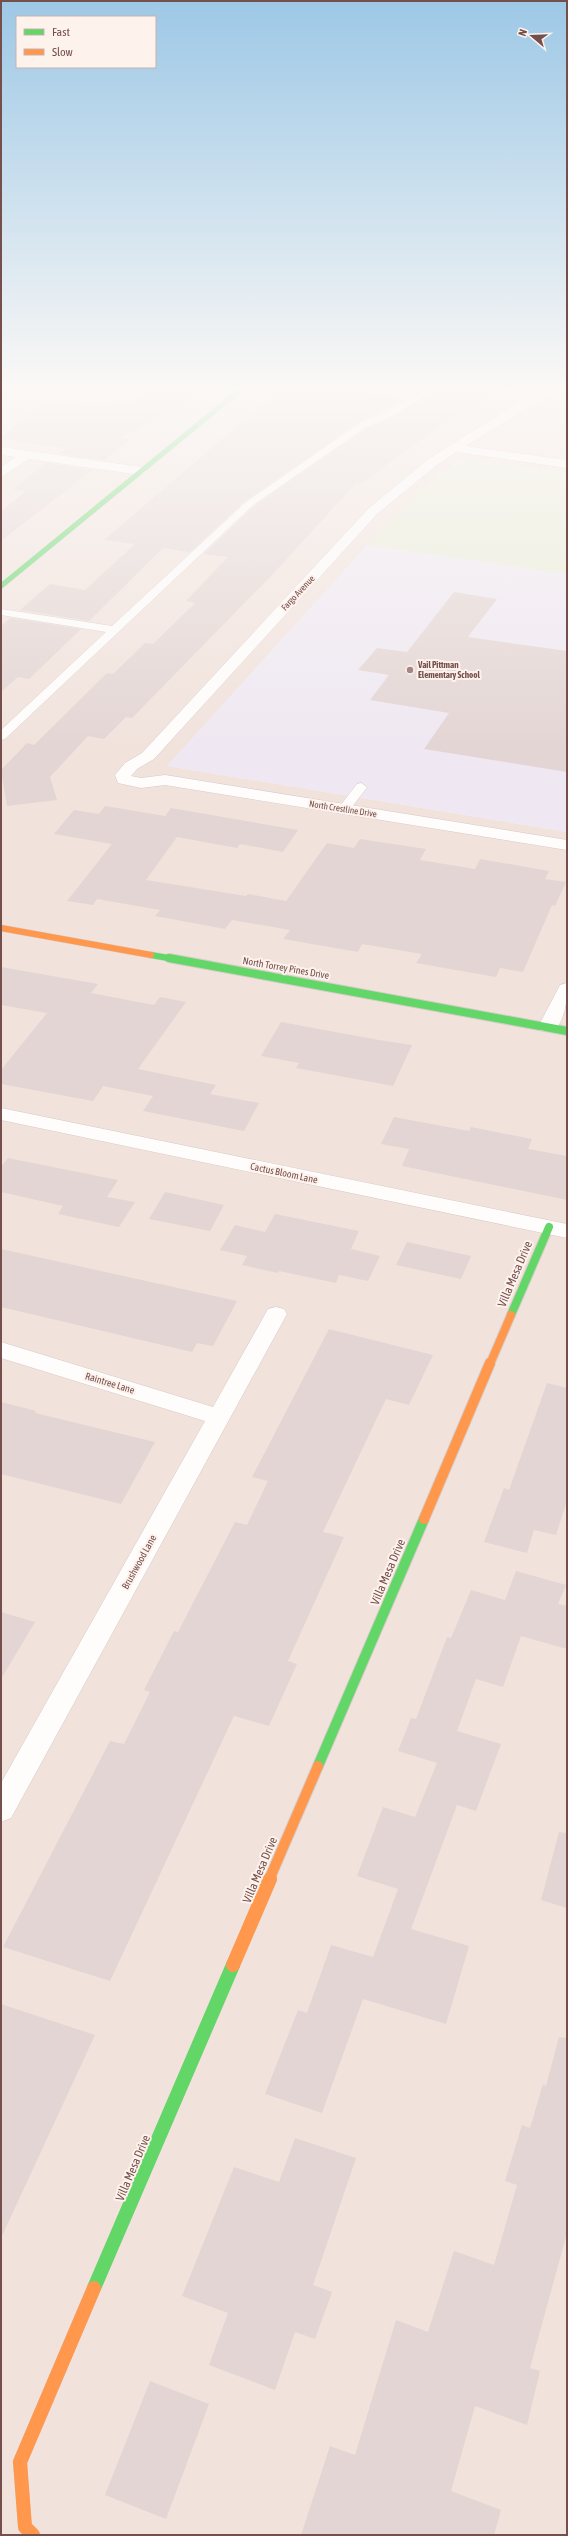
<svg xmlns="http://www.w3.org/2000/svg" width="568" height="2536" font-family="'Asap Condensed',sans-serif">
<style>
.residential{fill:#f1e2dc}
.education{fill:#efe8f2}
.green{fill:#e9ebd7}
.building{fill:#e3d5d3}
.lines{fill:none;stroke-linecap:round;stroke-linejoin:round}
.lane-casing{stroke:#d5cbc8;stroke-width:1}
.street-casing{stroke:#d5cbc8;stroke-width:1}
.fast-far4-casing{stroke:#d7ccc9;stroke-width:5.5}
.fast-far3-casing{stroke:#d7ccc9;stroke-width:7}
.fast-far2-casing{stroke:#d7ccc9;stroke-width:10}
.fast-far1-casing{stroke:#d7ccc9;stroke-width:12}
.fast-casing{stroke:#d7ccc9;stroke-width:14}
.slow-far3-casing{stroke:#d7ccc9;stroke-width:7}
.slow-far2-casing{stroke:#d7ccc9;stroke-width:10}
.slow-far1-casing{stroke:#d7ccc9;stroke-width:12}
.slow-casing{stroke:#d7ccc9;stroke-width:14}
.lane{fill:#fefdfc;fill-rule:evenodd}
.street{fill:#fefdfc;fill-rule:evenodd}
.fast-far4{stroke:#63d668;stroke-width:5}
.fast-far3{stroke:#63d668;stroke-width:6}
.fast-far2{stroke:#63d668;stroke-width:8}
.fast-far1{stroke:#63d668;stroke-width:10}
.fast{stroke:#63d668;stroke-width:14}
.slow-far3{stroke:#ff974d;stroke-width:6}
.slow-far2{stroke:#ff974d;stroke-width:8}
.slow-far1{stroke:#ff974d;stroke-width:10}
.slow{stroke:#ff974d;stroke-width:14}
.poi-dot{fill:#a28784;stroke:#fef2ed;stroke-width:1.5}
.labels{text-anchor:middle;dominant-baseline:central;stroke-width:4;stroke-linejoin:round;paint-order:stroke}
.far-street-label{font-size:9px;fill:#744f4c;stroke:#fef2ed}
.far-poi-label{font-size:9px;font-weight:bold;fill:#744f4c;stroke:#fef2ed;text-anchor:start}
.street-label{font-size:10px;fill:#744f4c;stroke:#fef2ed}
.near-street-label{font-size:12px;fill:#744f4c;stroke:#fef2ed}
</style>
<rect width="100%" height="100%" fill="#f6efeb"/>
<path class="residential" d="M1,391h566v82l-97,-13 -11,1 -28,21 -39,37 -225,247 400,66v1703h-566z"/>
<path class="education" d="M367,545l200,29v258l-400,-66z"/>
<path class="green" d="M470,460l97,13v101l-200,-29c18,-20 78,-85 103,-85z"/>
<g class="building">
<path d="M149,391h56l-84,47 9,1 -26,21 -45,-6 7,-6 -65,-9v-2l47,-37 50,7 32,-5z"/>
<path d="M278,391h71l59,7v-7h14l-63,31 -114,79 -55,51 -27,-4 -74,73 -69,-11 30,-26 35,6 50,-46 -31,-4z"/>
<path d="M435,391h70l-55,28 -90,65 -4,-1 -84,92 -140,143 -6,-1 -22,22 -16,-3 -38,41 7,23 -50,6 -6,-36 26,-27 7,2 73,-72 6,1 32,-31 8,1 42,-41 -9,-2 42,-44 -24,-3 49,-47 114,-79 24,-10z"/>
<path d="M46,463l46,7 -91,71v-29l25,-21 -13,-2z"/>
<path d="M454,592l43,7 -29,38 99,14v121l-143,-23 25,-36 -79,-13 19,-25 -31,-5 19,-22 30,4z"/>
<path d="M11,618l70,11 -52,50 -11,-2 -17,15v-66z"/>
<path d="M105,806l60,10 6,-8 127,22 -15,22 -43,-8 -3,4 -60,-11 -31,43 100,16 2,-2 38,7 41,-58 27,5 6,-9 66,10 -6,11 55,9 5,-10 69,12 -4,8 21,3 -11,24 -3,-1 -29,67 -23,-4 -4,9 -80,-14 6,-9 -60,-10 -4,8 -75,-13 7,-9 -58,-10 -7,9 -70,-13 5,-6 -63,-11 -4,6 -26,-4 45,-57 -58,-10 20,-24 25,4z"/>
<path d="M1,967l97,17 -7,9 63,12 6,-8 26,5 -48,67 78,16 -6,9 49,9 -15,28 -101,-20 10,-15 -50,-10 -10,15 -92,-17v-14l46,-57 -46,-8z"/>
<path d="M281,1022l98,18 33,5 -19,41 -97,-18 3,-5 -38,-7z"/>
<path d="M394,1117l75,14 2,-4 61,12 -4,10 39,7v44l-165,-34 7,-17 -28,-5z"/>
<path d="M8,1158l110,22 -11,17 28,5 -16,25 -61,-13 5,-8 -62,-14v-25z"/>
<path d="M165,1192l59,13 -14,26 -61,-12z"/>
<path d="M275,1214l84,17 -8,18 29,7 -12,25 -29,-6 -3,8 -57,-12 -1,2 -36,-8 5,-9 -27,-6 15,-25 30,7z"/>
<path d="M407,1242l64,14 -10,23 -65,-14z"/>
<path d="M1,1249l236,52 -24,45 -16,-3 -5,9 -191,-45z"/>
<path d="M329,1329l104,26 -24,50 -23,-6 -63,133 21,5 -56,124 9,3 -28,62 -35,-10 -124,265 -107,-34 107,-206 14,3 26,-52 -6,-2 30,-59 4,1 57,-110 12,3 21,-44 -16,-4z"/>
<path d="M547,1383l20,5v113l-11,34 -22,-5 -7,23 -43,-11 20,-54 5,2z"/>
<path d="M1,1402l35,9 -1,2 120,29 -34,62 -120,-30z"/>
<path d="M516,1571l50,14 -8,19 9,2v43l-46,-13 -18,51 -27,-8 -19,52 44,13 -25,67 -19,-6 -46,124 58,17 -23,78 -83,-25 -41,114 -57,-19 33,-84 9,3 24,-68 42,12 25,-68 -41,-13 26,-69 32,10 22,-54 -39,-12 13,-33 5,1 31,-82 4,1 20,-48 34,10z"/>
<path d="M1,1612l34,10 -34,57z"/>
<path d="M559,1832l8,1v75l-26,-8z"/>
<path d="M1,2004l94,31 -94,203z"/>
<path d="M559,2037l8,1v195l-37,135 10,3 -13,54 -52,-19 -24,85 50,19 -7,25h-193l29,-89 25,9 41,-135 32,12 26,-81 40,14 23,-80 -12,-4 17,-56 8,3 13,-44 3,2z"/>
<path d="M295,2138l61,20 -43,127 19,7 -17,47 -20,-7 -20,58 -66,-25 19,-52 -46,-17 52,-129 45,15z"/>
<path d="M150,2381l59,23 -43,115 -61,-24z"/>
</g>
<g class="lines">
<defs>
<g id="lane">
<path d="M424,391h10l-44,26 -24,10 -114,79 -247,233 -4,1v-10l105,-98 -105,-17v-6l111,17 134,-124 114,-79 24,-10z"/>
<path d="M361,783l6,4 -2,3 -17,22h-8l-2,-3 2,-3 17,-22z"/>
</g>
<g id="street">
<path d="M541,391h14l-90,55 102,14v8l-111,-16 -18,12 -61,50 -223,245 -17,10 -6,7 10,2 24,-3 402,65v10l-402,-65 -24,3 -23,-5 -3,-8 10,-12 17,-10 227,-245 61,-50 88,-55z"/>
<path d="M1,447l140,20 6,4 -6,4 -112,-16 -28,18v-10l15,-10 -15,-2z"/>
<path d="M567,983c0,19 -1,32 -12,48h-14l-3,-4 20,-38 2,-4z"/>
<path d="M1,1108l566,116v14l-566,-118z"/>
<path d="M276,1307l8,2 3,5 -276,504 -10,4v-39l204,-362 -204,-63v-16l212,65 55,-98z"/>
</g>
<path id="fast-far4" d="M1,586l238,-195"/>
<path id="fast-far3" d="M151,955l23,4"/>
<g id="fast-far2">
<path d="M169,958l398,73"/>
<path d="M511,1315l38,-88"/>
</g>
<path id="fast-far1" d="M318,1766l106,-247"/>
<path id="fast" d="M94,2288l139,-323"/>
<path id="slow-far3" d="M1,928l150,27"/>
<path id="slow-far2" d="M490,1364l21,-49"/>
<g id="slow-far1">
<path d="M424,1519l66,-156"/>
<path d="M269,1880l49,-114"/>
</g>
<g id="slow">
<path d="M233,1965l37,-86"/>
<path d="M33,2535l-8,-8 -5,-65 74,-174"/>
</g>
</defs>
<use href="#lane" class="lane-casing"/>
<use href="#street" class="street-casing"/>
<use href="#fast-far4" class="fast-far4-casing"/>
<use href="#fast-far3" class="fast-far3-casing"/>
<use href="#fast-far2" class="fast-far2-casing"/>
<use href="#fast-far1" class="fast-far1-casing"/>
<use href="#fast" class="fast-casing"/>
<use href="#slow-far3" class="slow-far3-casing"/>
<use href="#slow-far2" class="slow-far2-casing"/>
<use href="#slow-far1" class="slow-far1-casing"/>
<use href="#slow" class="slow-casing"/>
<use href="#lane" class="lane"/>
<use href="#street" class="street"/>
<use href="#fast-far4" class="fast-far4"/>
<use href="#fast-far3" class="fast-far3"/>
<use href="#fast-far2" class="fast-far2"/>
<use href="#fast-far1" class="fast-far1"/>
<use href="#fast" class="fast"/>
<use href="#slow-far3" class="slow-far3"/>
<use href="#slow-far2" class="slow-far2"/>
<use href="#slow-far1" class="slow-far1"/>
<use href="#slow" class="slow"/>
</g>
<linearGradient id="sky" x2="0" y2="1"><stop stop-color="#9dc8e6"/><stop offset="0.52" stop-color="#fbf8f6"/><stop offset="1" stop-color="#fbf8f6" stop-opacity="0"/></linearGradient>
<rect width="568" height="746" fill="url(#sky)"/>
<circle class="poi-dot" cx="410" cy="670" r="4"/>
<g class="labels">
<g class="far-street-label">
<text transform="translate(298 593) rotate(-47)">Fargo Avenue</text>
<text transform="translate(343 809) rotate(9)">North Crestline Drive</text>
</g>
<g class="far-poi-label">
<text x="418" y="665">Vail Pittman<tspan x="418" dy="10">Elementary School</tspan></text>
</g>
<g class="street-label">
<text transform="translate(286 968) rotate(10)">North Torrey Pines Drive</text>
<text transform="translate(284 1173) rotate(12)">Cactus Bloom Lane</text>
<text transform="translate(110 1383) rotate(17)">Raintree Lane</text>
<text transform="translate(139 1562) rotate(-61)">Brushwood Lane</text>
</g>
<g class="near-street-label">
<text transform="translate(515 1274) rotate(-67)">Villa Mesa Drive</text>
<text transform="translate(388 1572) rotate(-67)">Villa Mesa Drive</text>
<text transform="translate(260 1870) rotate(-67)">Villa Mesa Drive</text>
<text transform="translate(133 2168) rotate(-67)">Villa Mesa Drive</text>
</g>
</g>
<rect width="568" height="2536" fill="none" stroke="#744f4c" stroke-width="4"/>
<rect x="16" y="16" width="140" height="52" fill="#fef2ed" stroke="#c7b1ad"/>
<rect x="24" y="29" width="20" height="6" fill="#63d668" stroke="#c7b1ad"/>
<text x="52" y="36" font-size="12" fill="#744f4c">Fast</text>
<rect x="24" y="49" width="20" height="6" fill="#ff974d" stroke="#c7b1ad"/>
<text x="52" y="56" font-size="12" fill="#744f4c">Slow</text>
<g transform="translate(532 36) rotate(289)" stroke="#fef2ed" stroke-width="3" paint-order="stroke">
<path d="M0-3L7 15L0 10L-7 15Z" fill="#744f4c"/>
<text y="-6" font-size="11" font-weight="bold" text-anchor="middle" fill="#744f4c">N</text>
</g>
</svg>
